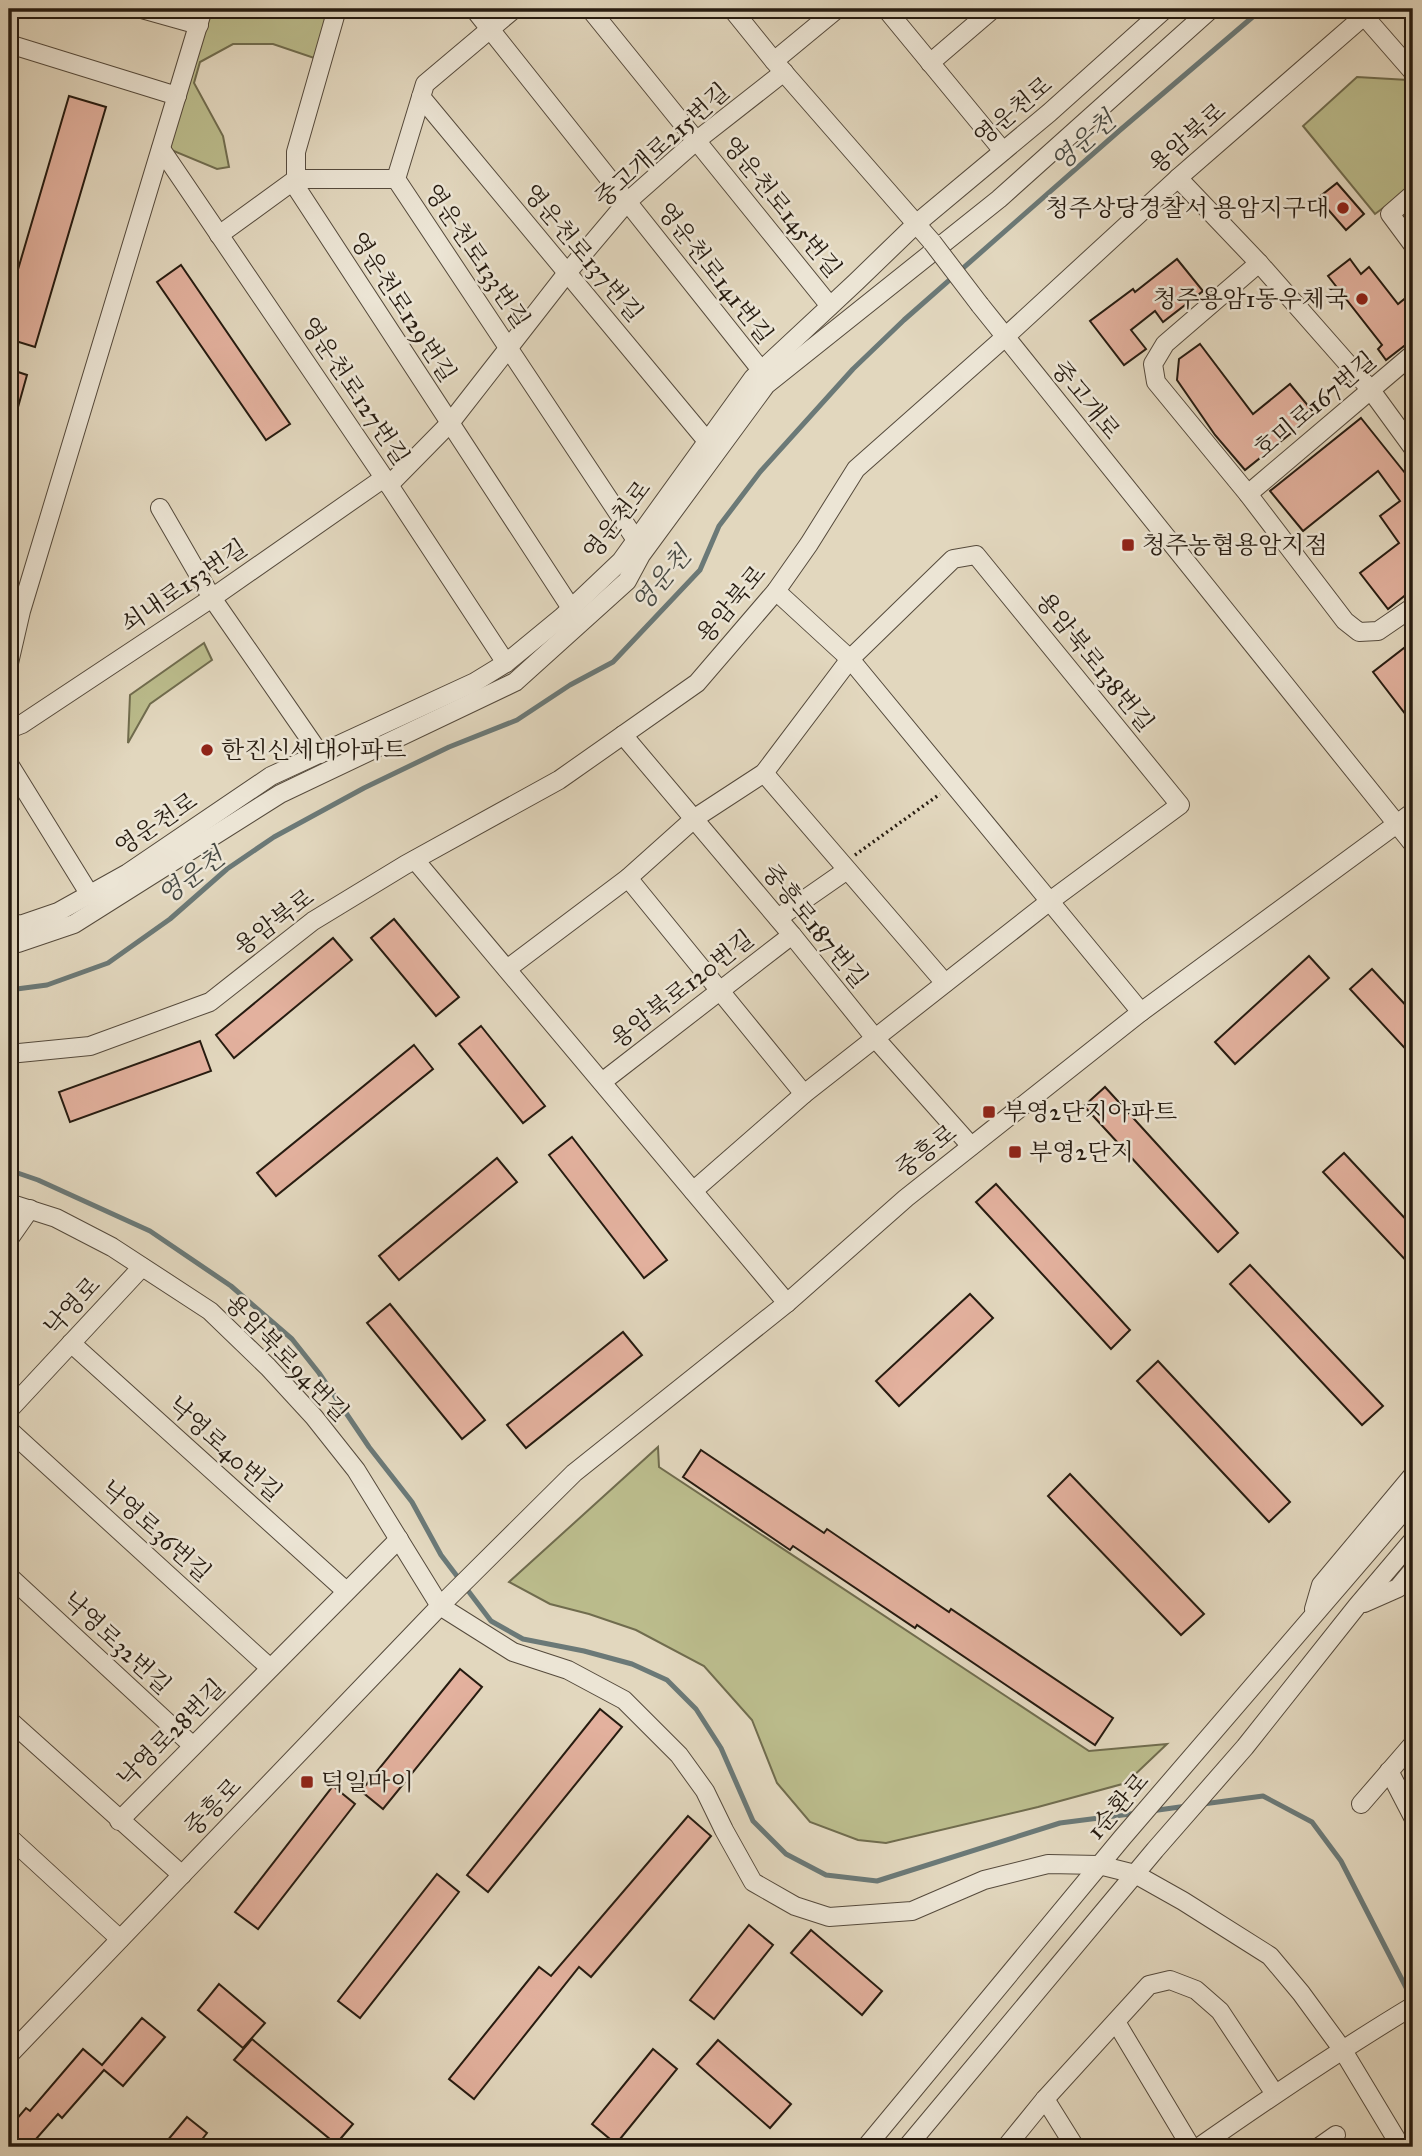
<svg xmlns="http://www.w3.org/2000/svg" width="1422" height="2156" font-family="'IM FELL Great Primer','Noto Serif KR',serif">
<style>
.green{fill:#bbbc8c;stroke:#706c4e;stroke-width:2}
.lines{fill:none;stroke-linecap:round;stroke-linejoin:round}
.stream{stroke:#6b7977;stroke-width:5}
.building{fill:#e3b19e;stroke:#261b10;stroke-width:2}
.minor-casing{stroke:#554a3c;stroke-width:20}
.path{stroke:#261b10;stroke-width:3.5;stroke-dasharray:2 3.5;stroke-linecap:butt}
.minor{stroke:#ece5d5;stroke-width:18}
.minor-bridge-casing{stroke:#554a3c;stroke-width:20;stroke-linecap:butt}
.minor-bridge{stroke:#ece5d5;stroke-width:18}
.poi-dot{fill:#8f2418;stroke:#ece5d5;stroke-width:2.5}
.labels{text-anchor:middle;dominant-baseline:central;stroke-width:5;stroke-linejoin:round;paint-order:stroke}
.street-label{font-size:24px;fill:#261b10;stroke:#ece5d5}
.poi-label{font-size:24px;fill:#261b10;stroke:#ece5d5;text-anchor:start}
.water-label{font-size:26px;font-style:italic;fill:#484a44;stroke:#ece5d5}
</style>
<rect width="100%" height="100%" fill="#e2d7be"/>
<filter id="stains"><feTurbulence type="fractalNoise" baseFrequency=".00286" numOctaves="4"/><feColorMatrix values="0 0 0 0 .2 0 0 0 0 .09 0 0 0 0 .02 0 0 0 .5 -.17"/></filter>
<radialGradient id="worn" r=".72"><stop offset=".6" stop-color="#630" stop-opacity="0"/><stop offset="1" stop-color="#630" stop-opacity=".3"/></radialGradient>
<g class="green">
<path d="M205,9h129l-14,51 -47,-16h-40l-33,18 -6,21 29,53 6,31 -12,2 -53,-22z"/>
<path d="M1357,77l51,3 5,7v99l-38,28 -72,-88z"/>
<path d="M204,643l8,17 -62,44 -22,39 2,-48z"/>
<path d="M658,1447l1,20 430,284 78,-7 -41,39 -88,24 -152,36 -28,-3 -48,-18 -33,-39 -25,-63 -48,-54 -68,-36 -47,-16 -39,-10 -41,-22z"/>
</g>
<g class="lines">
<g class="stream">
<path d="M9,990l38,-5 61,-22 62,-44 57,-50 47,-32 90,-49 85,-41 68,-27 53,-35 43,-23 87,-92 19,-44 41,-54 93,-103 51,-49 215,-189 143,-122"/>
<path d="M9,1170l29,10 112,51 81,55 61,53 27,34 50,74 43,55 29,53 50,66 32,18 61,12 48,13 35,16 29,29 25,39 32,73 33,33 40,21 51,6 183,-58 78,-10"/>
<path d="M1203,1804l60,-8 49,26 29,39 72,140"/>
<path d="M1151,1811l36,-5"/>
</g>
</g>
<g class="building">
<path d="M69,96l37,11 -71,240 -26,-8v-39z"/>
<path d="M1337,183l27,31 -18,16 -28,-32z"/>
<path d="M1177,259l26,32 -40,31 -8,-11 -24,19 15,19 -22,16 -34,-44 43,-32 2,3z"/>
<path d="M1350,259l11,15 8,-7 29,37 15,-12v47l-27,21 -8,-11 4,-4 -54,-69z"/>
<path d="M181,265l109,159 -24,16 -109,-158z"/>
<path d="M1200,344l53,70 37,-30 25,30 -70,56 -30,-35 -38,-55 2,-21z"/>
<path d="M9,369l18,6 -14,50 -4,-1z"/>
<path d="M1361,418l52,65v106l-25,20 -28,-36 39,-30 -19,-27 20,-15 -22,-30 -75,60 -33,-40z"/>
<path d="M1404,648l9,12v64l-40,-52z"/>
<path d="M394,919l65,78 -23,19 -65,-78z"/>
<path d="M333,938l19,22 -118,98 -18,-23z"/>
<path d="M1309,956l20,22 -94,86 -20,-22z"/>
<path d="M1372,969l41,44v44l-63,-68z"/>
<path d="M481,1026l64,80 -22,17 -64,-79z"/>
<path d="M200,1041l11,30 -141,51 -11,-30z"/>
<path d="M414,1045l19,24 -157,127 -19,-23z"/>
<path d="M1105,1087l133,146 -20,19 -134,-146z"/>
<path d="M572,1137l95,123 -23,18 -95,-123z"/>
<path d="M1344,1153l69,74v41l-90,-96z"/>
<path d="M497,1158l20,24 -118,98 -20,-24z"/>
<path d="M996,1184l134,146 -19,19 -135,-147z"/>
<path d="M1250,1265l133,141 -21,19 -132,-141z"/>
<path d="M970,1294l23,24 -94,88 -23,-25z"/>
<path d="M390,1304l95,116 -23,19 -95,-116z"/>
<path d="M623,1332l19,23 -116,93 -19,-23z"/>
<path d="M1158,1361l132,141 -21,20 -132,-141z"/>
<path d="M701,1450l123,83 3,-4 122,83 2,-3 162,109 -18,27 -178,-120 -2,3 -122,-82 -3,4 -107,-73z"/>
<path d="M1070,1474l134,140 -23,21 -133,-139z"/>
<path d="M460,1669l22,18 -99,122 -22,-18z"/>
<path d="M600,1709l22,18 -134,165 -21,-17z"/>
<path d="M333,1786l22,18 -97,125 -23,-17z"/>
<path d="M688,1816l23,20 -120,141 -12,-10 -105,132 -25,-20 90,-112 12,9z"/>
<path d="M437,1874l22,18 -99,126 -22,-17z"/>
<path d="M749,1925l24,20 -59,74 -24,-19z"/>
<path d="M811,1930l71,61 -20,24 -71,-62z"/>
<path d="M219,1984l46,39 -22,25 -45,-38z"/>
<path d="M142,2018l23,19 -42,49 -19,-16 -42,48 -4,-4 -29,33h-20v-19l17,-20 4,3 53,-62 19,16z"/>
<path d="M252,2039l101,85 -17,20 -102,-84z"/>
<path d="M718,2040l73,64 -21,24 -73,-64z"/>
<path d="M653,2049l24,20 -61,75 -24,-20z"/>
<path d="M187,2117l20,16 -11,14h-34z"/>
</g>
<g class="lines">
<defs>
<g id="minor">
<path d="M142,9l57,16"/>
<path d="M337,9l-41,143v35l275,421"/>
<path d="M474,9l287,361"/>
<path d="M514,9l-89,75 -29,95 240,361"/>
<path d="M590,9l240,297"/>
<path d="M732,9l42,52 158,181"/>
<path d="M886,9l117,142"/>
<path d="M1358,9l55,63"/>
<path d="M9,44l168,52"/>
<path d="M774,61l63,-52"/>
<path d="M930,63l63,-54"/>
<path d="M421,97l286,344"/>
<path d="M161,149l228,336 117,178"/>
<path d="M1178,178l81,85 111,126 43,59"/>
<path d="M1413,194l-23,20 23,31"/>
<path d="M219,235l77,-56h100"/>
<path d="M1259,263l-94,81 -12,20 3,18 92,112 97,127 14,11 19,-1 35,-24"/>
<path d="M980,305l433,539"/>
<path d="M389,485l61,-62 117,-150 60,-71 69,-61 88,-69"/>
<path d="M1248,494l165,-140"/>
<path d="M160,508l52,90 108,156"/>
<path d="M776,591l74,68 291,353"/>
<path d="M9,663l12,-52 182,-602"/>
<path d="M9,729l13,-5 190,-126 172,-120"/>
<path d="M623,735l169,200 83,103 96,108"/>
<path d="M9,764l81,131"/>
<path d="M764,773l181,210"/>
<path d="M415,860l372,443"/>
<path d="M628,878l176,216"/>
<path d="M778,918l69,-48"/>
<path d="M9,925l14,-1 35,-12 70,-39 143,-97 204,-94 31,-19 56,-46 59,-56 132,-183 103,-96 60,-58 133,-111 116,-104"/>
<path d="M9,944l9,-1 56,-19 206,-130 235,-112 112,-101 14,-26 125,-170 233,-186 212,-190"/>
<path d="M507,969l121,-91 67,-60 69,-45 86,-114 103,-100 23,-4 204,250 -130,96 -246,193 -111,97"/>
<path d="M9,1054l81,-8 120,-44 103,-81 92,-56 154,-85 138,-97 79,-92 33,-47 47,-75 148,-131 174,-160 194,-169"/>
<path d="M602,1082l190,-147"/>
<path d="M9,1203l47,15 56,29 98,64 58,56 46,50 42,53 84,136 73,46 55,18 56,30 55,55 26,36 19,39 29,52 42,24 34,11 83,-6 72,-31 64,-16 51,1 36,9 48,27 87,55 31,37 41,56 59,98"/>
<path d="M9,1239l21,-30"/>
<path d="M71,1343l275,248"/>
<path d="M9,1410l133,-143"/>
<path d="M9,1430l261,238"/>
<path d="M9,1576l184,170"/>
<path d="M1364,1603l34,-15 15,-18"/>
<path d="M1314,1609l7,-24 92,-110"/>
<path d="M9,1720l173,155"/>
<path d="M1389,1771l24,46"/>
<path d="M1361,1804l52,-60"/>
<path d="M119,1821l280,-282"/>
<path d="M9,1837l111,102"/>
<path d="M1116,2022l75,125"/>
<path d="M9,2055l431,-449 134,-133 213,-170 119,-105 235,-186 272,-200"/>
<path d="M1045,2099l30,48"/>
<path d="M866,2147l256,-309 291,-338"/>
<path d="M907,2147l248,-297 90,-103 112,-141 56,-66"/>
<path d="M1006,2147l39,-48 104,-114 21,-5 26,10 24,21 55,83"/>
<path d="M1199,2147c70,-49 141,-97 214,-141"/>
<path d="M1319,2147l17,-12"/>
</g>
</defs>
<use href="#minor" class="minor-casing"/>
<path class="path" d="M855,855l85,-61"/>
<use href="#minor" class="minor"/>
<defs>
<path id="minor-bridge" d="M932,242l48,63"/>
</defs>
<use href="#minor-bridge" class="minor-bridge-casing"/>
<use href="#minor-bridge" class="minor-bridge"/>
</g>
<g class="poi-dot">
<circle cx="1343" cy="208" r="7"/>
<circle cx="1362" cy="299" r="7"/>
<rect x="1121" y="538" width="14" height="14" rx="3.5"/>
<circle cx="207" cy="750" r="7"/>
<rect x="982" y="1105" width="14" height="14" rx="3.5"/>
<rect x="1008" y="1145" width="14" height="14" rx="3.5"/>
<rect x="300" y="1775" width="14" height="14" rx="3.5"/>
</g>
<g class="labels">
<g class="street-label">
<text transform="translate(1013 111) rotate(-40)">영운천로</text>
<text transform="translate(1187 138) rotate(-41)">용암북로</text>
<text transform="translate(662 145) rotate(-42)">중고개로215번길</text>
<text transform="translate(782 207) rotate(51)">영운천로145번길</text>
<text transform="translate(583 253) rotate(50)">영운천로137번길</text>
<text transform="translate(477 256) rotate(56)">영운천로133번길</text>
<text transform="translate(715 273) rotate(52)">영운천로141번길</text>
<text transform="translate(403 307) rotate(57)">영운천로129번길</text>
<text transform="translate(355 391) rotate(56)">영운천로127번길</text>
<text transform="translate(1086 400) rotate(51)">중고개로</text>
<text transform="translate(1315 405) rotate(-40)">호미로167번길</text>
<text transform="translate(617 520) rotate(-52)">영운천로</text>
<text transform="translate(184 586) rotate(-34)">쇠내로153번길</text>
<text transform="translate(731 604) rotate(-50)">용암북로</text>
<text transform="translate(1095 662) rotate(51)">용암북로138번길</text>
<text transform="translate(156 824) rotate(-34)">영운천로</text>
<text transform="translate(274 922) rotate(-37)">용암북로</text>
<text transform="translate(815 926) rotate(51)">중흥로187번길</text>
<text transform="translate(682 989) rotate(-38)">용암북로120번길</text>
<text transform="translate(926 1151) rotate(-38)">중흥로</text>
<text transform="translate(72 1306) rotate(-47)">낙영로</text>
<text transform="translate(287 1358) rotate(46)">용암북로94번길</text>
<text transform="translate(225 1449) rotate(42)">낙영로40번길</text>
<text transform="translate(156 1531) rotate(42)">낙영로36번길</text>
<text transform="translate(117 1643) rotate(43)">낙영로32번길</text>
<text transform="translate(171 1733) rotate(-45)">낙영로28번길</text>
<text transform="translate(1118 1806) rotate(-49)">1순환로</text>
<text transform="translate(213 1807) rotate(-46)">중흥로</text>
</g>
<g class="poi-label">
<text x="1329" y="208" text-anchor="end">청주상당경찰서 용암지구대</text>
<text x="1348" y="299" text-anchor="end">청주용암1동우체국</text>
<text x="1142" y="545">청주농협용암지점</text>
<text x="221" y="750">한진신세대아파트</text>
<text x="1003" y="1112">부영2단지아파트</text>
<text x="1029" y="1152">부영2단지</text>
<text x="321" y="1782">덕일마이</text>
</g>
<g class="water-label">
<text transform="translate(1083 141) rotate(-41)">영운천</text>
<text transform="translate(661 579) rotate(-50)">영운천</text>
<text transform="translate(191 876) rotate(-37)">영운천</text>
</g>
</g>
<rect width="1422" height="2156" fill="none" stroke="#e2d7be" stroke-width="35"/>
<rect x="10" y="10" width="1401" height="2135" fill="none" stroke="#261b10" stroke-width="3.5"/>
<rect x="18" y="18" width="1387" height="2121" fill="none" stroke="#261b10" stroke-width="2"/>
<rect width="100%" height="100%" filter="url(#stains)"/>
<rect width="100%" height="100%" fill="url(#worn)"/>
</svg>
